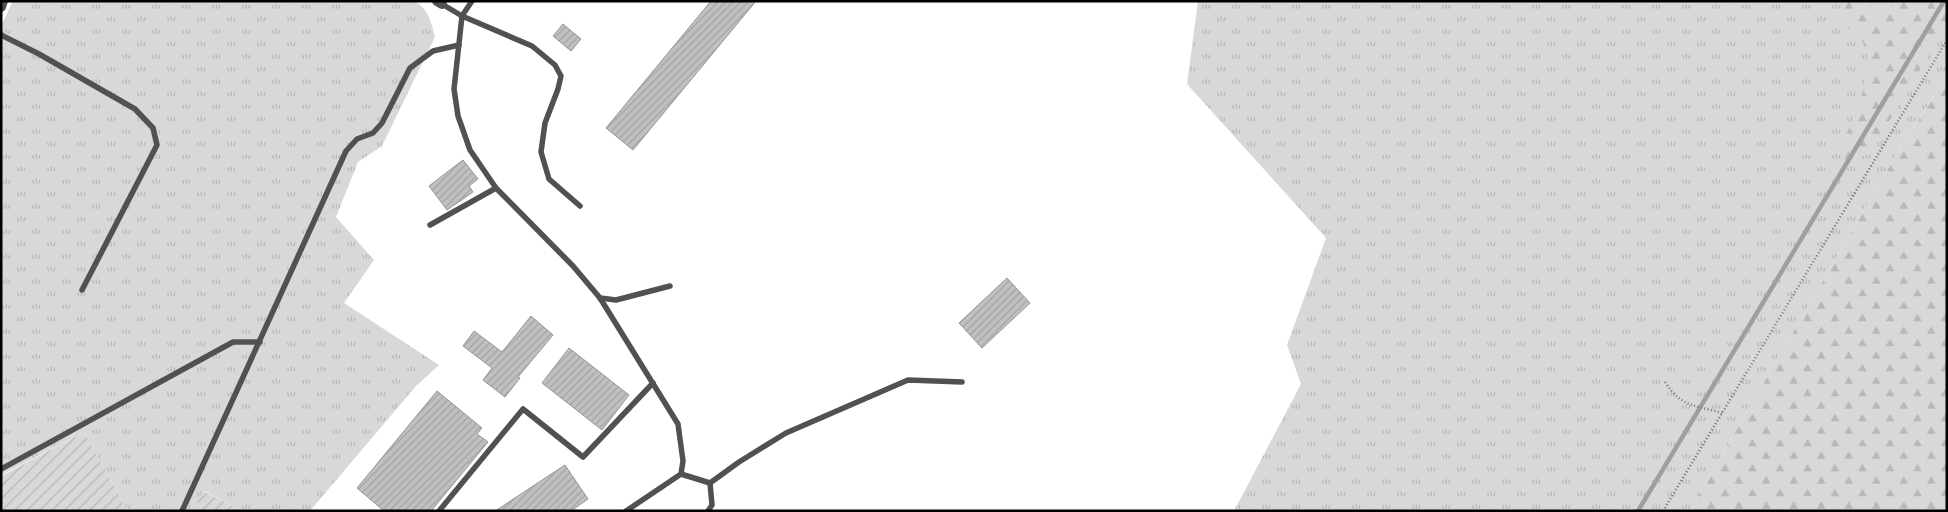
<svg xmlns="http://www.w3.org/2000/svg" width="1948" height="512" font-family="'DM Sans',sans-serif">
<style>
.grass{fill:url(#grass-tufts)}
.forest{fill:url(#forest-firs)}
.garden{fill:url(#garden-furrows)}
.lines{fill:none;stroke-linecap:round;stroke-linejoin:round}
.stream{stroke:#9f9f9f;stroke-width:4.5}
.building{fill:url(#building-hatch);stroke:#959595}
.path{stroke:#737373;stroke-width:2.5;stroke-dasharray:1 2.5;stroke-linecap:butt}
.lane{stroke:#515151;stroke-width:5.5}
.street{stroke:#515151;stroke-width:10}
</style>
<defs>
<pattern id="grass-tufts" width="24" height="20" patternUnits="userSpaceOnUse" patternTransform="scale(1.25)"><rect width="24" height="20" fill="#d8d8d8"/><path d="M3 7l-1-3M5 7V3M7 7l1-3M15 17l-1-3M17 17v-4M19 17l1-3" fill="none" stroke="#b8b8b8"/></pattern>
<pattern id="forest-firs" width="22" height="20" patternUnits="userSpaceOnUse" patternTransform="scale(1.25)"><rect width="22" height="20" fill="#d8d8d8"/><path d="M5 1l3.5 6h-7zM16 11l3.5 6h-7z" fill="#b8b8b8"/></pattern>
<pattern id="garden-furrows" width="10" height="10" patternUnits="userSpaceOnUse" patternTransform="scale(1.25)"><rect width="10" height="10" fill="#d8d8d8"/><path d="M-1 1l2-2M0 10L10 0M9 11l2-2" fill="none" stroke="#b8b8b8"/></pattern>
<pattern id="building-hatch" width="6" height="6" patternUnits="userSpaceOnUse" patternTransform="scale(1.25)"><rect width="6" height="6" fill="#c0c0c0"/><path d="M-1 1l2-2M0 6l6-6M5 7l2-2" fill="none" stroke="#a3a3a3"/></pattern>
</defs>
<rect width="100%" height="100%" fill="#fff"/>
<g class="grass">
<path d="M13,1h401c14,7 17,20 21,36l-53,109 -24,16 -22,55 38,43 -30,43 95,62 -23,21 -106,125h-67l-39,-20 -10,20h-66l-44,-79 -83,43v-449z"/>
<path d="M1198,1h749v75l-45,69 -213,366h-455l67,-127 -14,-39 39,-107 -139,-154z"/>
</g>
<g class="forest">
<path d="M1849,1h19l3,10 15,2 12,-12h49v24l-77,128 -23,10 -9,-10 21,-47 11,-43 -11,-32 -17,-4 -2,-11z"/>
<path d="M1947,76v435h-258l213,-366z"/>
</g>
<g class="garden">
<path d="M84,432l44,79h-127v-35z"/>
<path d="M203,491l40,20h-49z"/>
</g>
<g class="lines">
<path class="stream" d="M1638,511l306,-510"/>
</g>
<g class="building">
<path d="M711,1h45l-123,149 -27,-22z"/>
<path d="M563,24l18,15 -10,12 -18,-15z"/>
<path d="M463,160l15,19 -9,7 4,6 -26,18 -18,-24z"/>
<path d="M1007,278l23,25 -48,45 -23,-25z"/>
<path d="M531,316l22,19 -35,42 2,1 -15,19 -22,-17 9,-12 -29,-22 11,-15 28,21z"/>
<path d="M569,348l60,47 -27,35 -60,-47z"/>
<path d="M437,391l45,37 -5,6 11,8 -57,69h-47l-27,-23z"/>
<path d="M565,465l23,34 -17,12h-76z"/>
</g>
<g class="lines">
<g class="path">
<path d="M1665,382c17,26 30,23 57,31"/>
<path d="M1663,511l284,-471"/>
</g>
<g class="lane">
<path d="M472,1l-10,15 -8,73 4,27 12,34 26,38 77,78 27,32 78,126 5,37 -2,13 -55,37"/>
<path d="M442,4l20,12 70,30 23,19 6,11 -3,13 -13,34 -4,29 8,27 31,27"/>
<path d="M1,35l38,19 96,55 18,19 4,17 -75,145"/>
<path d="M430,225l66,-37"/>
<path d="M600,298l16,2 54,-14"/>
<path d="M1,469l232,-127h27"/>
<path d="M681,474l29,9 29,-21 47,-29 122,-53 54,2"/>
<path d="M182,511l164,-360 11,-12 16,-6 9,-10 28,-55 23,-17 26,-6"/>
<path d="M439,511l84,-102 60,48 70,-74"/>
<path d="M708,511l4,-6 -2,-22"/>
</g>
<g class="street">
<path d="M437,1l5,3"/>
<path d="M1,7l2,-6"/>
</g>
</g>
<rect width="1948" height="512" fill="none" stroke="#000000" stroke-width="5"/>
</svg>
